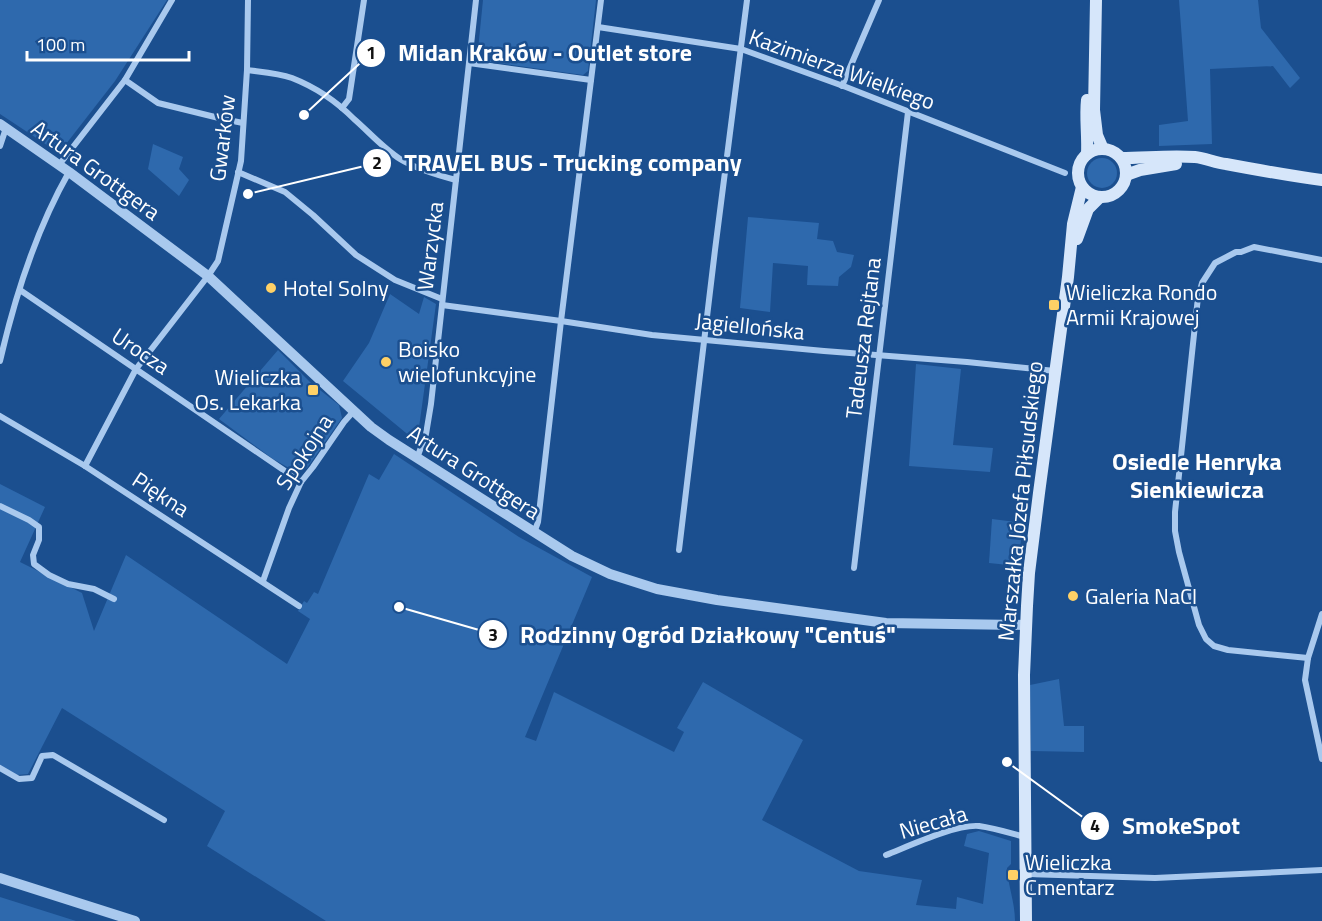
<svg xmlns="http://www.w3.org/2000/svg" width="1322" height="921" font-family="'Titillium Web',sans-serif">
<style>
.green{fill:#2e69ad}
.lines{fill:none;stroke-linecap:round;stroke-linejoin:round}
.minor{stroke:#a9c9ee;stroke-width:6}
.tertiary{stroke:#a9c9ee;stroke-width:10}
.secondary{stroke:#d6e6fa;stroke-width:12}
.poi-dot{fill:#ffd166;stroke:#1b4f8f;stroke-width:2}
.labels{text-anchor:middle;dominant-baseline:central;stroke-width:5;stroke-linejoin:round;paint-order:stroke}
.street-label{font-size:22px;fill:#fff;stroke:#1b4f8f}
.poi-label{font-size:22px;fill:#fff;stroke:#1b4f8f;text-anchor:start}
.neighbourhood-label{font-size:24px;font-weight:bold;fill:#fff;stroke:#1b4f8f}
.leader{fill:none;stroke:#fff;stroke-width:2}
.callout-dot{fill:#fff;stroke:#1b4f8f;stroke-width:2}
.mark-label{font-size:18px;text-anchor:middle;font-weight:bold;fill:#111}
.callout-label{font-size:24px;text-anchor:middle;font-weight:bold;fill:#fff;stroke:#1b4f8f;stroke-width:5;stroke-linejoin:round;paint-order:stroke}
</style>
<rect width="100%" height="100%" fill="#1b4f8f"/>
<g class="green">
<path d="M0,0h167l-52,81 -56,72 -59,-39z"/>
<path d="M483,0h113l-8,71 -5,4 -106,-15z"/>
<path d="M1179,0h79l3,28 39,50 -10,10 -17,-22 -63,3 2,75 -53,2v-21l29,-4z"/>
<path d="M153,144l30,13 -4,12 10,11 -10,16 -31,-27z"/>
<circle cx="1102" cy="173" r="15"/>
<path d="M748,217l71,6 -2,16 16,2 4,11 17,3 -3,12 -12,10 -1,9 -31,-1 1,-19 -35,-3 -3,49 -30,-4z"/>
<path d="M390,294l29,20 5,-17 12,7 -19,138 -74,-61 26,-38z"/>
<path d="M278,350l33,33 28,22 3,13 -35,50 -9,5 -25,-14 -54,-40z"/>
<path d="M916,364l45,5 -8,76 40,3 -3,24 -81,-6z"/>
<path d="M394,454l125,83 73,40 -67,160 11,4 18,-49 120,60 10,-20 -7,-4 26,-46 100,58 -41,80 97,51 63,9 -6,25 40,4 1,-12 26,7 6,-51 -25,-7 3,-12 12,-3 32,10v23l-4,4c1,18 8,34 8,53h-689l-119,-75 18,-35 -163,-103 -34,66 -11,1 -17,-9v-282l45,23 -25,55 62,31 12,38 32,-76 161,109 23,-45 -12,-8 6,-10 3,2 7,-11 4,2 51,-120 10,6z"/>
<path d="M992,519l31,4 -5,43 -29,-3z"/>
<path d="M1059,679l5,47h20v26l-53,-1 -1,-66z"/>
<path d="M0,897l76,24h-76z"/>
</g>
<g class="lines">
<g class="minor">
<path d="M598,27l143,22 105,38 219,86"/>
<path d="M469,63l122,17"/>
<path d="M247,70c15,2 31,3 45,8 23,9 45,24 62,41 15,13 29,29 46,40 16,10 37,16 56,21"/>
<path d="M125,80l33,23 65,16 20,4"/>
<path d="M842,86l37,-86"/>
<path d="M342,108l7,-9 15,-99"/>
<path d="M0,146l6,-18"/>
<path d="M59,165l66,-85 47,-80"/>
<path d="M238,172l47,20 28,23 43,40 39,25 47,19"/>
<path d="M20,290l281,192"/>
<path d="M442,305l119,16 91,14 172,16 143,11 88,9"/>
<path d="M0,361c15,-65 36,-131 69,-189"/>
<path d="M0,416l85,50 214,140"/>
<path d="M417,458l9,-24 5,-30 45,-404"/>
<path d="M85,466l51,-97 72,-93 10,-15 23,-100 6,-91 1,-70"/>
<path d="M0,506l29,14 10,7v13l-6,15 1,9 15,11 19,9 26,5 20,10"/>
<path d="M534,533l4,-11 23,-201 40,-321"/>
<path d="M679,550l36,-300 32,-250"/>
<path d="M854,568l54,-456"/>
<path d="M263,581l26,-73 12,-26 12,-15 31,-45 9,-10"/>
<path d="M1322,614l-14,44 -3,22 17,79"/>
<path d="M1308,658l-80,-8 -14,-4 -8,-7 -7,-14 -20,-73 -4,-21v-19l23,-215 4,-14 13,-20 21,-11h5l13,-5 68,13"/>
<path d="M0,768l19,11 13,-1 10,-22 11,-1 111,65"/>
<path d="M886,855c23,-9 70,-31 93,-29 15,2 31,7 46,11"/>
<path d="M1026,874l129,4 167,-8"/>
</g>
<g class="tertiary">
<path d="M0,124l69,48 139,104 163,151 18,13 183,116 38,18 47,15 60,11 169,23 139,2"/>
<path d="M0,878l135,43"/>
</g>
<g class="secondary">
<path d="M1096,0l-2,110 3,25 6,14"/>
<path d="M1087,100c-2,18 1,35 0,54"/>
<circle cx="1102" cy="173" r="24"/>
<path d="M1121,158c24,0 49,-3 74,-1 10,1 21,6 31,7 32,6 64,12 96,16"/>
<path d="M1126,175l14,-5 36,-6"/>
<path d="M1077,239l11,-30 12,-12"/>
<path d="M1026,921l-2,-246 3,-69 2,-33 10,-80 29,-216 5,-53 9,-37"/>
</g>
</g>
<g class="poi-dot">
<circle cx="271" cy="288" r="6"/>
<rect x="1048" y="299" width="12" height="12" rx="3"/>
<circle cx="386" cy="362" r="6"/>
<rect x="307" y="384" width="12" height="12" rx="3"/>
<circle cx="1073" cy="596" r="6"/>
<rect x="1007" y="869" width="12" height="12" rx="3"/>
</g>
<g class="labels">
<g class="street-label">
<text transform="translate(842 69) rotate(20)">Kazimierza Wielkiego</text>
<text transform="translate(222 138) rotate(-83)">Gwarków</text>
<text transform="translate(96 170) rotate(36)">Artura Grottgera</text>
<text transform="translate(430 246) rotate(-83)">Warzycka</text>
<text transform="translate(750 326) rotate(6)">Jagiellońska</text>
<text transform="translate(863 338) rotate(-83)">Tadeusza Rejtana</text>
<text transform="translate(141 351) rotate(34)">Urocza</text>
<text transform="translate(304 452) rotate(-57)">Spokojna</text>
<text transform="translate(474 472) rotate(33)">Artura Grottgera</text>
<text transform="translate(161 494) rotate(33)">Piękna</text>
<text transform="translate(1020 501) rotate(-84)">Marszałka Józefa Piłsudskiego</text>
<text transform="translate(933 822) rotate(-16)">Niecała</text>
</g>
<g class="poi-label">
<text x="283" y="288">Hotel Solny</text>
<text x="1066" y="292">Wieliczka Rondo<tspan x="1066" dy="25">Armii Krajowej</tspan></text>
<text x="398" y="349">Boisko<tspan x="398" dy="25">wielofunkcyjne</tspan></text>
<text x="301" y="377" text-anchor="end">Wieliczka<tspan x="301" dy="25">Os. Lekarka</tspan></text>
<text x="1085" y="596">Galeria NaCl</text>
<text x="1025" y="862">Wieliczka<tspan x="1025" dy="25">Cmentarz</tspan></text>
</g>
<g class="neighbourhood-label">
<text x="1197" y="461">Osiedle Henryka<tspan x="1197" dy="28">Sienkiewicza</tspan></text>
</g>
</g>
<path class="leader" d="M304 115L371 53M248 194L377 163M399 607L493 634M1007 762L1095 826"/>
<g class="callout-dot">
<circle cx="304" cy="115" r="6"/>
<circle cx="248" cy="194" r="6"/>
<circle cx="399" cy="607" r="6"/>
<circle cx="1007" cy="762" r="6"/>
<circle cx="371" cy="53" r="15"/>
<circle cx="377" cy="163" r="15"/>
<circle cx="493" cy="634" r="15"/>
<circle cx="1095" cy="826" r="15"/>
</g>
<g class="mark-label">
<text x="371" y="59">1</text>
<text x="377" y="169">2</text>
<text x="493" y="641">3</text>
<text x="1095" y="832">4</text>
</g>
<g class="callout-label">
<text x="545" y="61">Midan Kraków - Outlet store</text>
<text x="573" y="171">TRAVEL BUS - Trucking company</text>
<text x="708" y="643">Rodzinny Ogród Działkowy "Centuś"</text>
<text x="1181" y="834">SmokeSpot</text>
</g>
<path d="M27 51v9h162v-9" fill="none" stroke="#ffffff" stroke-width="3"/>
<text x="36" y="51" font-size="18" fill="#ffffff" stroke="#1b4f8f" stroke-width="4.5" paint-order="stroke">100 m</text>
</svg>
